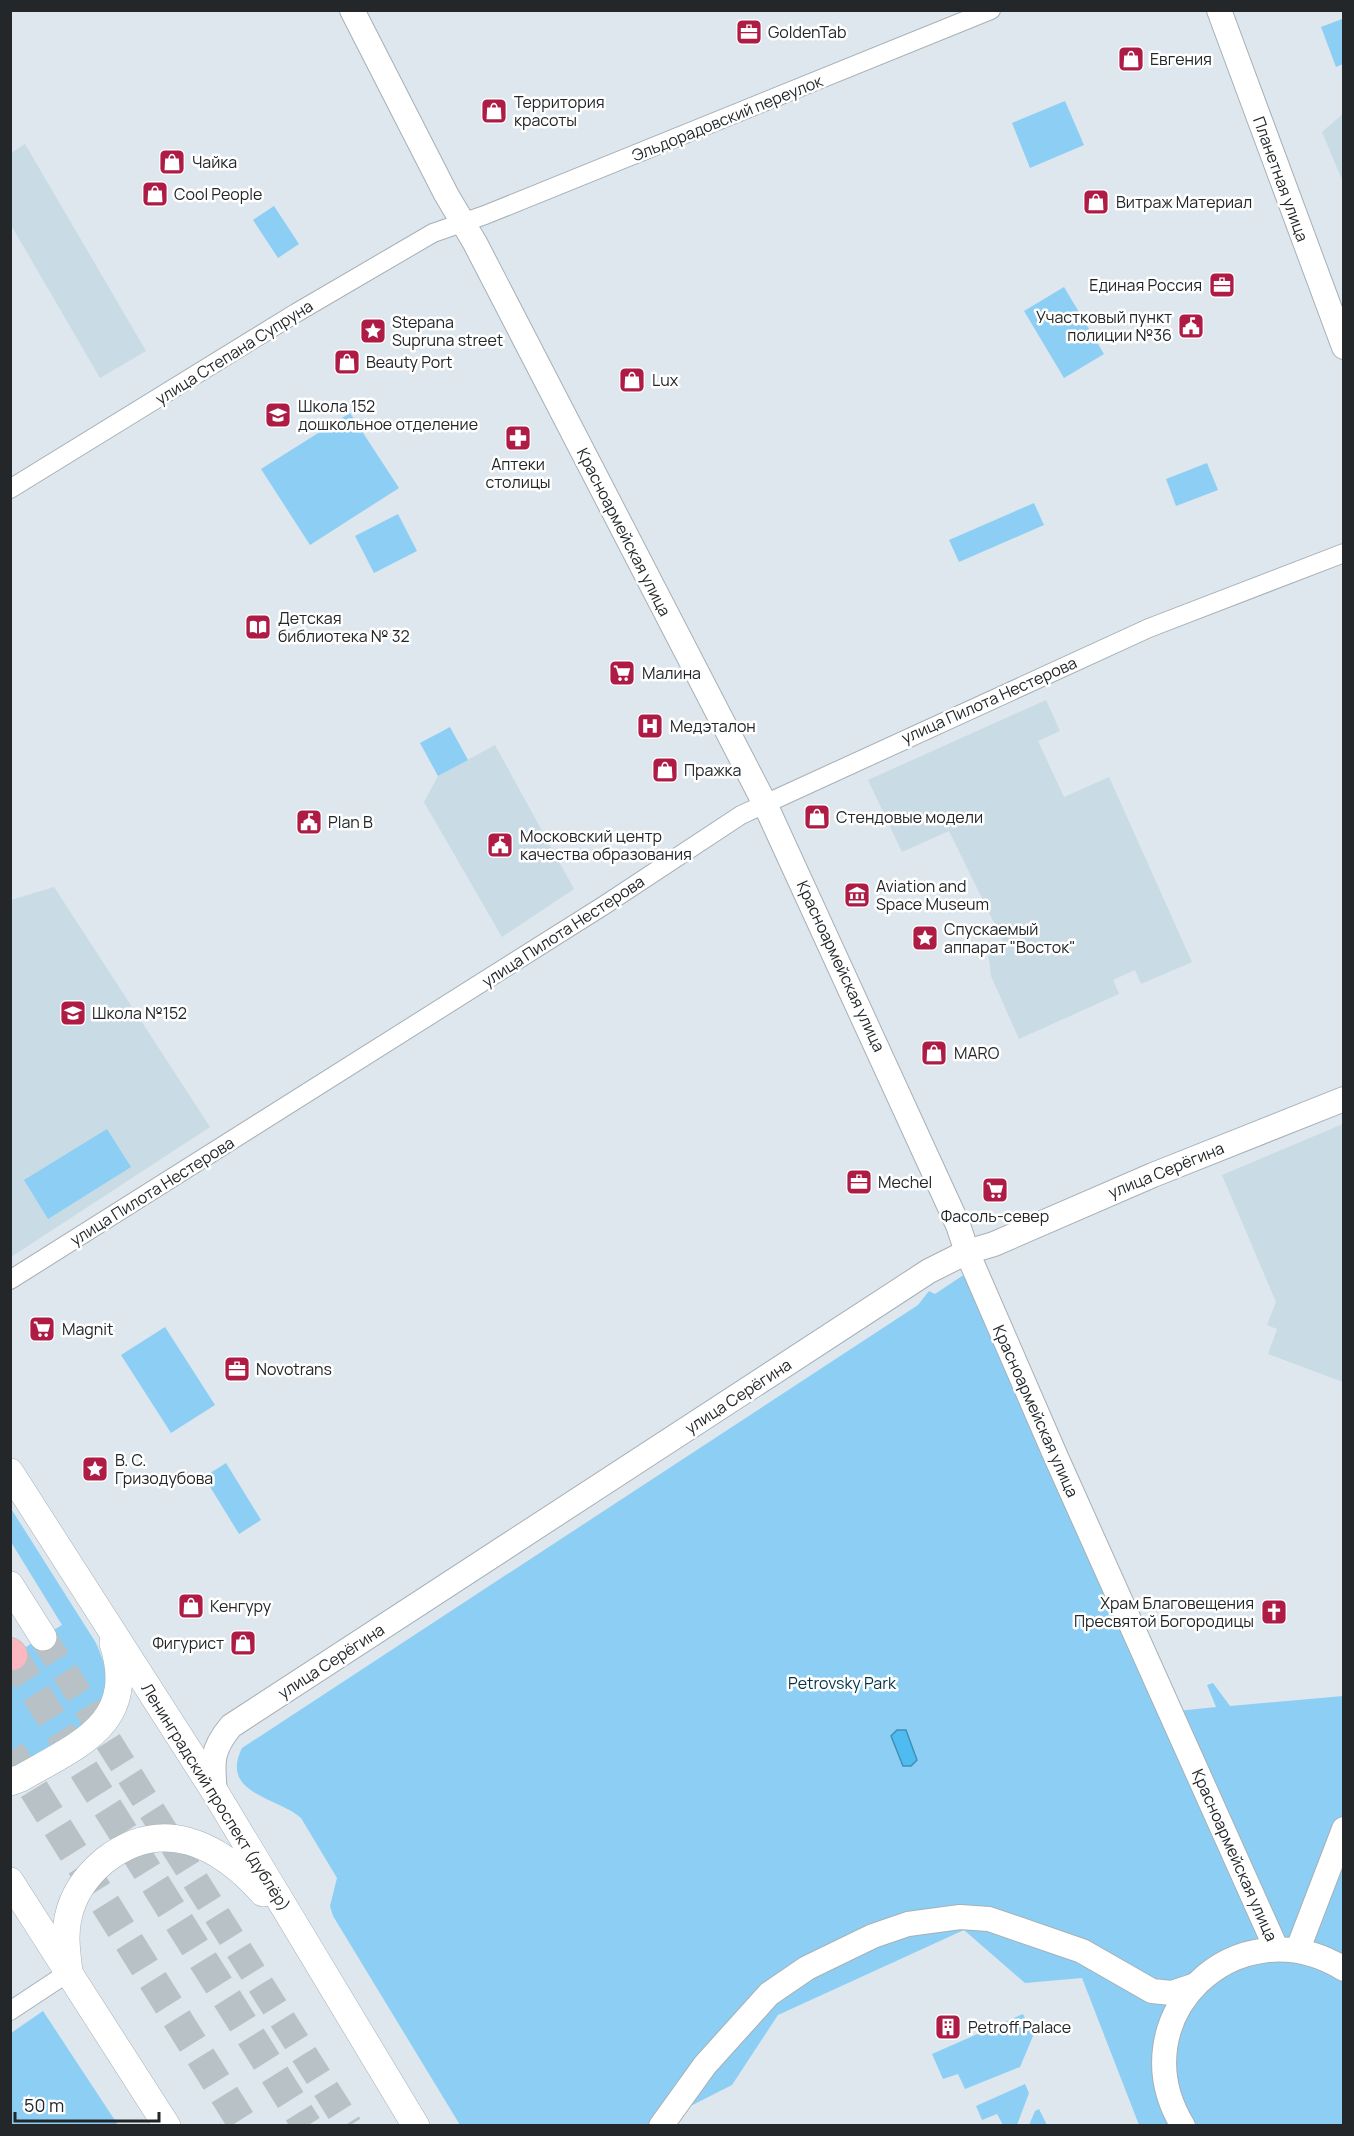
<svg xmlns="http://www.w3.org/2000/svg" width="1354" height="2136" font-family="Manrope,sans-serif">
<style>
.built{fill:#c9dbe4}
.green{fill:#8dcff4}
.water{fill:#4fbcf1;stroke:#428fb5;stroke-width:1.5}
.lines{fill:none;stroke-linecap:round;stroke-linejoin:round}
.secondary-tunnel{stroke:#b8c1c6;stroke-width:27;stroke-dasharray:27 14;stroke-linecap:butt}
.primary-tunnel{stroke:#b8c1c6;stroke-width:30;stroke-dasharray:30 15;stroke-linecap:butt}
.minor-casing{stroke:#a6b0b6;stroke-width:20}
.tertiary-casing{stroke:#a6b0b6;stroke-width:26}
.secondary-casing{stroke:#a6b0b6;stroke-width:28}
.primary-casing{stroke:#c1c3c3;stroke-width:32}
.minor{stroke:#fff;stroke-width:18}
.tertiary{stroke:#fff;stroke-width:24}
.secondary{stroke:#fff;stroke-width:27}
.primary{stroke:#fdb7c1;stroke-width:30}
.labels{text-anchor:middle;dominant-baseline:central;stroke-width:5;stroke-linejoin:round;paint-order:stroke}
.poi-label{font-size:16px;fill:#232729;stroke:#fff;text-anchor:start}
.street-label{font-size:16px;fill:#232729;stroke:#fff}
.park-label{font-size:16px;fill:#023449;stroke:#fff}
</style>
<rect width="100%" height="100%" fill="#dde7ed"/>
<g class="built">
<path d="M1343,114v68l-21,-50z"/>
<path d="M25,144l121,207 -46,27 -89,-153v-72z"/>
<path d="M1046,700l14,31 -22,10 26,56 45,-20 83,185 -51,22 -6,-14 -22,10 6,14 -100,45 -28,-63 -3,-25 16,-8 -55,-112 -47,21 -34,-72z"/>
<path d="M495,745l79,144 -72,48 -78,-135 14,-26z"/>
<path d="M54,887l156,240 -199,130v-357z"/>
<path d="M1343,1124v258l-75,-28 9,-25 -10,-4 9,-23 -54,-127z"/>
</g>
<g class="green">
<path d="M1342,19l1,45 -7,3 -15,-40z"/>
<path d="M1065,101l19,44 -54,23 -18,-45z"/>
<path d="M274,206l25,38 -21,14 -25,-38z"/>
<path d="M1064,287l40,67 -40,24 -40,-67z"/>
<path d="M350,413l49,75 -89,57 -49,-76z"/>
<path d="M1207,463l11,27 -42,16 -10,-27z"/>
<path d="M1034,503l10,22 -85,37 -10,-22z"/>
<path d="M398,514l19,37 -43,22 -19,-37z"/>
<path d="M450,727l18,33 -30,16 -18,-33z"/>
<path d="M107,1129l24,38 -83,52 -24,-39z"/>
<path d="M968,1272l190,441 58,-6 -9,-22 6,-2 17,23 113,-10v429h-204l-57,-147 -57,5 -61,-53 -186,85 -46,70 -79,40h-193l-127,-209 -3,-10 7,-28 -36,-60c-23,-21 -82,-24 -59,-70l676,-443 11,-14 6,3z"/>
<path d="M165,1327l50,78 -44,28 -50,-78z"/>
<path d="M226,1463l35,57 -22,14 -35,-57z"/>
<path d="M10,1507l86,136c6,13 16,40 10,54 -15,34 -65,55 -95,73v-114l51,-31 -51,-83z"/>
<path d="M43,2011l75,114h-107v-92z"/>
<path d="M1023,2014l10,22 -13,31 -55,22 -7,-15 -15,5 -11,-25z"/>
<path d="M1025,2084l4,9 -12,32h-14l-6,-11 -15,6 -6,-14z"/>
<path d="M1039,2109l8,16h-18l6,-14z"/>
</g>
<path class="water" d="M897,1730h9l11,30 -6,6h-8l-12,-30z"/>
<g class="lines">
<path class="secondary-tunnel" d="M43,1637l306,489"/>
<g class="primary-tunnel">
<path d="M12,1655l295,471"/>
<path d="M10,1751l234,375"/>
</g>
<defs>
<g id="minor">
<path d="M10,489l286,-176 137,-80 52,-18 506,-205"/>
<path d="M10,1280l593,-374 138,-91 408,-187 195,-75"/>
<path d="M10,2011l59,-39"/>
</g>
<g id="tertiary">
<path d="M352,10l94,184 29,49 290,561 193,421 9,27 89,205 220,491"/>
<path d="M1219,10l125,337"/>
<path d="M215,1792c-3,-30 -4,-42 16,-66l698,-455 38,-19 27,-8 159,-69 191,-76"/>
<path d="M1298,1949l46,-120"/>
<path d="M661,2126l44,-61 64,-71 38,-26 66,-32 35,-12 52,-7 29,2 93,32 70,40 20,2 21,-7"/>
<path d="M1183,2126c-66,-108 54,-223 161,-157"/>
</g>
<g id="secondary">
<path d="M10,1472l205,320 201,334"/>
<path d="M10,1585l33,52"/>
<path d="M10,1782l11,-4c59,-34 117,-55 92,-135"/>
<path d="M10,1881l157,245"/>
<path d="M69,1972c-2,-18 -5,-36 -1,-54 5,-24 18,-42 36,-57 58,-46 115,-17 159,32"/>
</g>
<path id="primary" d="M10,1653l2,2"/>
</defs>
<use href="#minor" class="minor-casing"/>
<use href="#tertiary" class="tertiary-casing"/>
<use href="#secondary" class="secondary-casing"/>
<use href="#primary" class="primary-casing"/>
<use href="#minor" class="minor"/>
<use href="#tertiary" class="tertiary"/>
<use href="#secondary" class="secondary"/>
<use href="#primary" class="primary"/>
</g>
<defs>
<symbol id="office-square" viewBox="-11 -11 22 22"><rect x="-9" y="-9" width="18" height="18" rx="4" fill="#ae1b45" stroke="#fff"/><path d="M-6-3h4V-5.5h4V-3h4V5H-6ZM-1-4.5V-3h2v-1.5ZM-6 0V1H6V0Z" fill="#fff"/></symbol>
<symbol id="shop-square" viewBox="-11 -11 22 22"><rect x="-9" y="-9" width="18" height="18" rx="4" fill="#ae1b45" stroke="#fff"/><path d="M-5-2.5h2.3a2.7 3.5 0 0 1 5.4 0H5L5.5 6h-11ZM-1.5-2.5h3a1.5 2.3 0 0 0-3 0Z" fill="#fff"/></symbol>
<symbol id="civic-square" viewBox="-11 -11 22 22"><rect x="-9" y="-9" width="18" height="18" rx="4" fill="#ae1b45" stroke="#fff"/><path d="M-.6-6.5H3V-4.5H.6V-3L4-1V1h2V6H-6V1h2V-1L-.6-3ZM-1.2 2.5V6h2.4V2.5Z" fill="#fff"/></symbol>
<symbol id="sight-square" viewBox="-11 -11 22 22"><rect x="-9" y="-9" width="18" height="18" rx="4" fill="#ae1b45" stroke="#fff"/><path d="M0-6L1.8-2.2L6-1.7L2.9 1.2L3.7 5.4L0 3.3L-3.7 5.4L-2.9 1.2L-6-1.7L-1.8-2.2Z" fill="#fff"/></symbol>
<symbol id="school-square" viewBox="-11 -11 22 22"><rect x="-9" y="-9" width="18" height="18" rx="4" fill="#ae1b45" stroke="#fff"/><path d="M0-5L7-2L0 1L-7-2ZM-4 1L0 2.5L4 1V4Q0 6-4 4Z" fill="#fff"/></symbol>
<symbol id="pharmacy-square" viewBox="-11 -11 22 22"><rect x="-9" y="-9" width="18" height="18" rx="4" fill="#ae1b45" stroke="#fff"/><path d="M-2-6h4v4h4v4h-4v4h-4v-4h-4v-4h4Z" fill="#fff"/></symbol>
<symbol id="library-square" viewBox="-11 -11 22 22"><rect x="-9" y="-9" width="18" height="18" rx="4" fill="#ae1b45" stroke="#fff"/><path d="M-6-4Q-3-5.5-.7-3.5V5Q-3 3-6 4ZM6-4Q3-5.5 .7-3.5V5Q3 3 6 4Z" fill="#fff"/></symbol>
<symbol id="supermarket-square" viewBox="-11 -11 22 22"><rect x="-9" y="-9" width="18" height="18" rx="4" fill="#ae1b45" stroke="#fff"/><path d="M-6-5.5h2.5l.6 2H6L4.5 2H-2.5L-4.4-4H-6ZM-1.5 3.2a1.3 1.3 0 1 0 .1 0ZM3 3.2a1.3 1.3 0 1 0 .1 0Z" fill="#fff"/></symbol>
<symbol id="hospital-square" viewBox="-11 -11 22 22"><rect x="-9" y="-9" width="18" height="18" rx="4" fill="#ae1b45" stroke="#fff"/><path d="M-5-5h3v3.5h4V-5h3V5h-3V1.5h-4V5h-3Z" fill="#fff"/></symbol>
<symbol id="museum-square" viewBox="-11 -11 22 22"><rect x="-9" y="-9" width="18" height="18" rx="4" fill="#ae1b45" stroke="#fff"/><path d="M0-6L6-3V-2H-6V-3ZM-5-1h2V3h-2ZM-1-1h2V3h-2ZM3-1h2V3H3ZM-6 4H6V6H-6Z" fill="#fff"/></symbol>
<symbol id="church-square" viewBox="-11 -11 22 22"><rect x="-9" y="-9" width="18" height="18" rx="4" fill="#ae1b45" stroke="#fff"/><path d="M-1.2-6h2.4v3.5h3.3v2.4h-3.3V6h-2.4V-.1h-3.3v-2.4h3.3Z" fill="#fff"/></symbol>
<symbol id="building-square" viewBox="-11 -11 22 22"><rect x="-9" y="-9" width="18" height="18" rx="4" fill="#ae1b45" stroke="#fff"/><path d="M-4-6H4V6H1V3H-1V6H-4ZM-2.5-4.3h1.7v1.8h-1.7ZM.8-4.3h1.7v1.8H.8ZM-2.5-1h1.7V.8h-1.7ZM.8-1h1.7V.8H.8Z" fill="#fff"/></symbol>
</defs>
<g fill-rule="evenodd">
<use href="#office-square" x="734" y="17" width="30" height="30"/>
<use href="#shop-square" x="1116" y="44" width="30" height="30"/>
<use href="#shop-square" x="479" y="96" width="30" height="30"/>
<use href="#shop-square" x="157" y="147" width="30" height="30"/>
<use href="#shop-square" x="140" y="179" width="30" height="30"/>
<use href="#shop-square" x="1081" y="187" width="30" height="30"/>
<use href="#office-square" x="1207" y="270" width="30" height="30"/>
<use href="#civic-square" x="1176" y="311" width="30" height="30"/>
<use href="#sight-square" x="358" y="316" width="30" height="30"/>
<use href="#shop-square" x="332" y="347" width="30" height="30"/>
<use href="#shop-square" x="617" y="365" width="30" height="30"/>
<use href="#school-square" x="263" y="400" width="30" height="30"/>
<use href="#pharmacy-square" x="503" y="423" width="30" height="30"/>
<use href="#library-square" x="243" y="612" width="30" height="30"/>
<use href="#supermarket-square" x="607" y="658" width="30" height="30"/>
<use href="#hospital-square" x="635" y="711" width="30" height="30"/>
<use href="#shop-square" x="650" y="755" width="30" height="30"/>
<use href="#shop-square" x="802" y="802" width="30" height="30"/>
<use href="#civic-square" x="294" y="807" width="30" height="30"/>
<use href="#civic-square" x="485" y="830" width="30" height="30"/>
<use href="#museum-square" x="842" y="880" width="30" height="30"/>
<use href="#sight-square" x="910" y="923" width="30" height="30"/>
<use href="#school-square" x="58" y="998" width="30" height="30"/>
<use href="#shop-square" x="919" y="1038" width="30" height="30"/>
<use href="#office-square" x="844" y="1167" width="30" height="30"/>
<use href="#supermarket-square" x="980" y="1175" width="30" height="30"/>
<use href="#supermarket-square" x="27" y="1314" width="30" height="30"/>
<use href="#office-square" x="222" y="1354" width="30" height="30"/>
<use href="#sight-square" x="80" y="1454" width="30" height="30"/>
<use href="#shop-square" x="176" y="1591" width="30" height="30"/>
<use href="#church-square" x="1259" y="1597" width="30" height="30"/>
<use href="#shop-square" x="228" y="1628" width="30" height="30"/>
<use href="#building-square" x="933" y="2012" width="30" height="30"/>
</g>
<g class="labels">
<g class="poi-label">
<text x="768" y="32">GoldenTab</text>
<text x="1150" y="59">Евгения</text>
<text x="514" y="102">Территория<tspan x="514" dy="18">красоты</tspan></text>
<text x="192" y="162">Чайка</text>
<text x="174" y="194">Cool People</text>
<text x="1116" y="202">Витраж Материал</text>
<text x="1202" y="285" text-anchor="end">Единая Россия</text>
<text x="1172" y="317" text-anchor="end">Участковый пункт<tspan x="1172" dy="18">полиции №36</tspan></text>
<text x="392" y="322">Stepana<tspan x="392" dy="18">Supruna street</tspan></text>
<text x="366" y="362">Beauty Port</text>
<text x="652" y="380">Lux</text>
<text x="298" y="406">Школа 152<tspan x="298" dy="18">дошкольное отделение</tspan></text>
<text x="518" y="464" text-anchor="middle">Аптеки<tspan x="518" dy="18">столицы</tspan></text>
<text x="278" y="618">Детская<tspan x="278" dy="18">библиотека № 32</tspan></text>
<text x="642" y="673">Малина</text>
<text x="670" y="726">Медэталон</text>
<text x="684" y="770">Пражка</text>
<text x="836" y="817">Стендовые модели</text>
<text x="328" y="822">Plan B</text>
<text x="520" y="836">Московский центр<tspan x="520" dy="18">качества образования</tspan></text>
<text x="876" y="886">Aviation and<tspan x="876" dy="18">Space Museum</tspan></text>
<text x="944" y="929">Спускаемый<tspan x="944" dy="18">аппарат "Восток"</tspan></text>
<text x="92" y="1013">Школа №152</text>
<text x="954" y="1053">MARO</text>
<text x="878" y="1182">Mechel</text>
<text x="995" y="1216" text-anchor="middle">Фасоль-север</text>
<text x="62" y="1329">Magnit</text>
<text x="256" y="1369">Novotrans</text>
<text x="115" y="1460">В. С.<tspan x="115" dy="18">Гризодубова</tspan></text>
<text x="1254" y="1603" text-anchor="end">Храм Благовещения<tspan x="1254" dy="18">Пресвятой Богородицы</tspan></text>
<text x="210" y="1606">Кенгуру</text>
<text x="224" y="1643" text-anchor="end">Фигурист</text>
<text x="968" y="2027">Petroff Palace</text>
</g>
<g class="street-label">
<text transform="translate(727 118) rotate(-22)">Эльдорадовский переулок</text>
<text transform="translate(1281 179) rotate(70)">Планетная улица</text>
<text transform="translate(234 352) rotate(-32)">улица Степана Супруна</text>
<text transform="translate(624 532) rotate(63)">Красноармейская улица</text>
<text transform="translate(989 700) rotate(-24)">улица Пилота Нестерова</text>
<text transform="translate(563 931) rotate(-33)">улица Пилота Нестерова</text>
<text transform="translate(841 966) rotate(65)">Красноармейская улица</text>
<text transform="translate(1166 1170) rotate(-22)">улица Серёгина</text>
<text transform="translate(152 1191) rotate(-32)">улица Пилота Нестерова</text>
<text transform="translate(738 1396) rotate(-33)">улица Серёгина</text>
<text transform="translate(1036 1411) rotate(66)">Красноармейская улица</text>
<text transform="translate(331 1661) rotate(-33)">улица Серёгина</text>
<text transform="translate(216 1797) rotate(58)">Ленинградский проспект (дублёр)</text>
<text transform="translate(1235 1855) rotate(66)">Красноармейская улица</text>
</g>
<g class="park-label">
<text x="842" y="1683">Petrovsky Park</text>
</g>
</g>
<rect width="1354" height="2136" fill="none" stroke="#232729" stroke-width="24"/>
<path d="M15 2112v9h144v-9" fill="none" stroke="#232729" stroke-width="3"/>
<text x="24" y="2112" font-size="18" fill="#232729" stroke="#ffffff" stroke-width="4.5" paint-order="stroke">50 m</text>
</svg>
